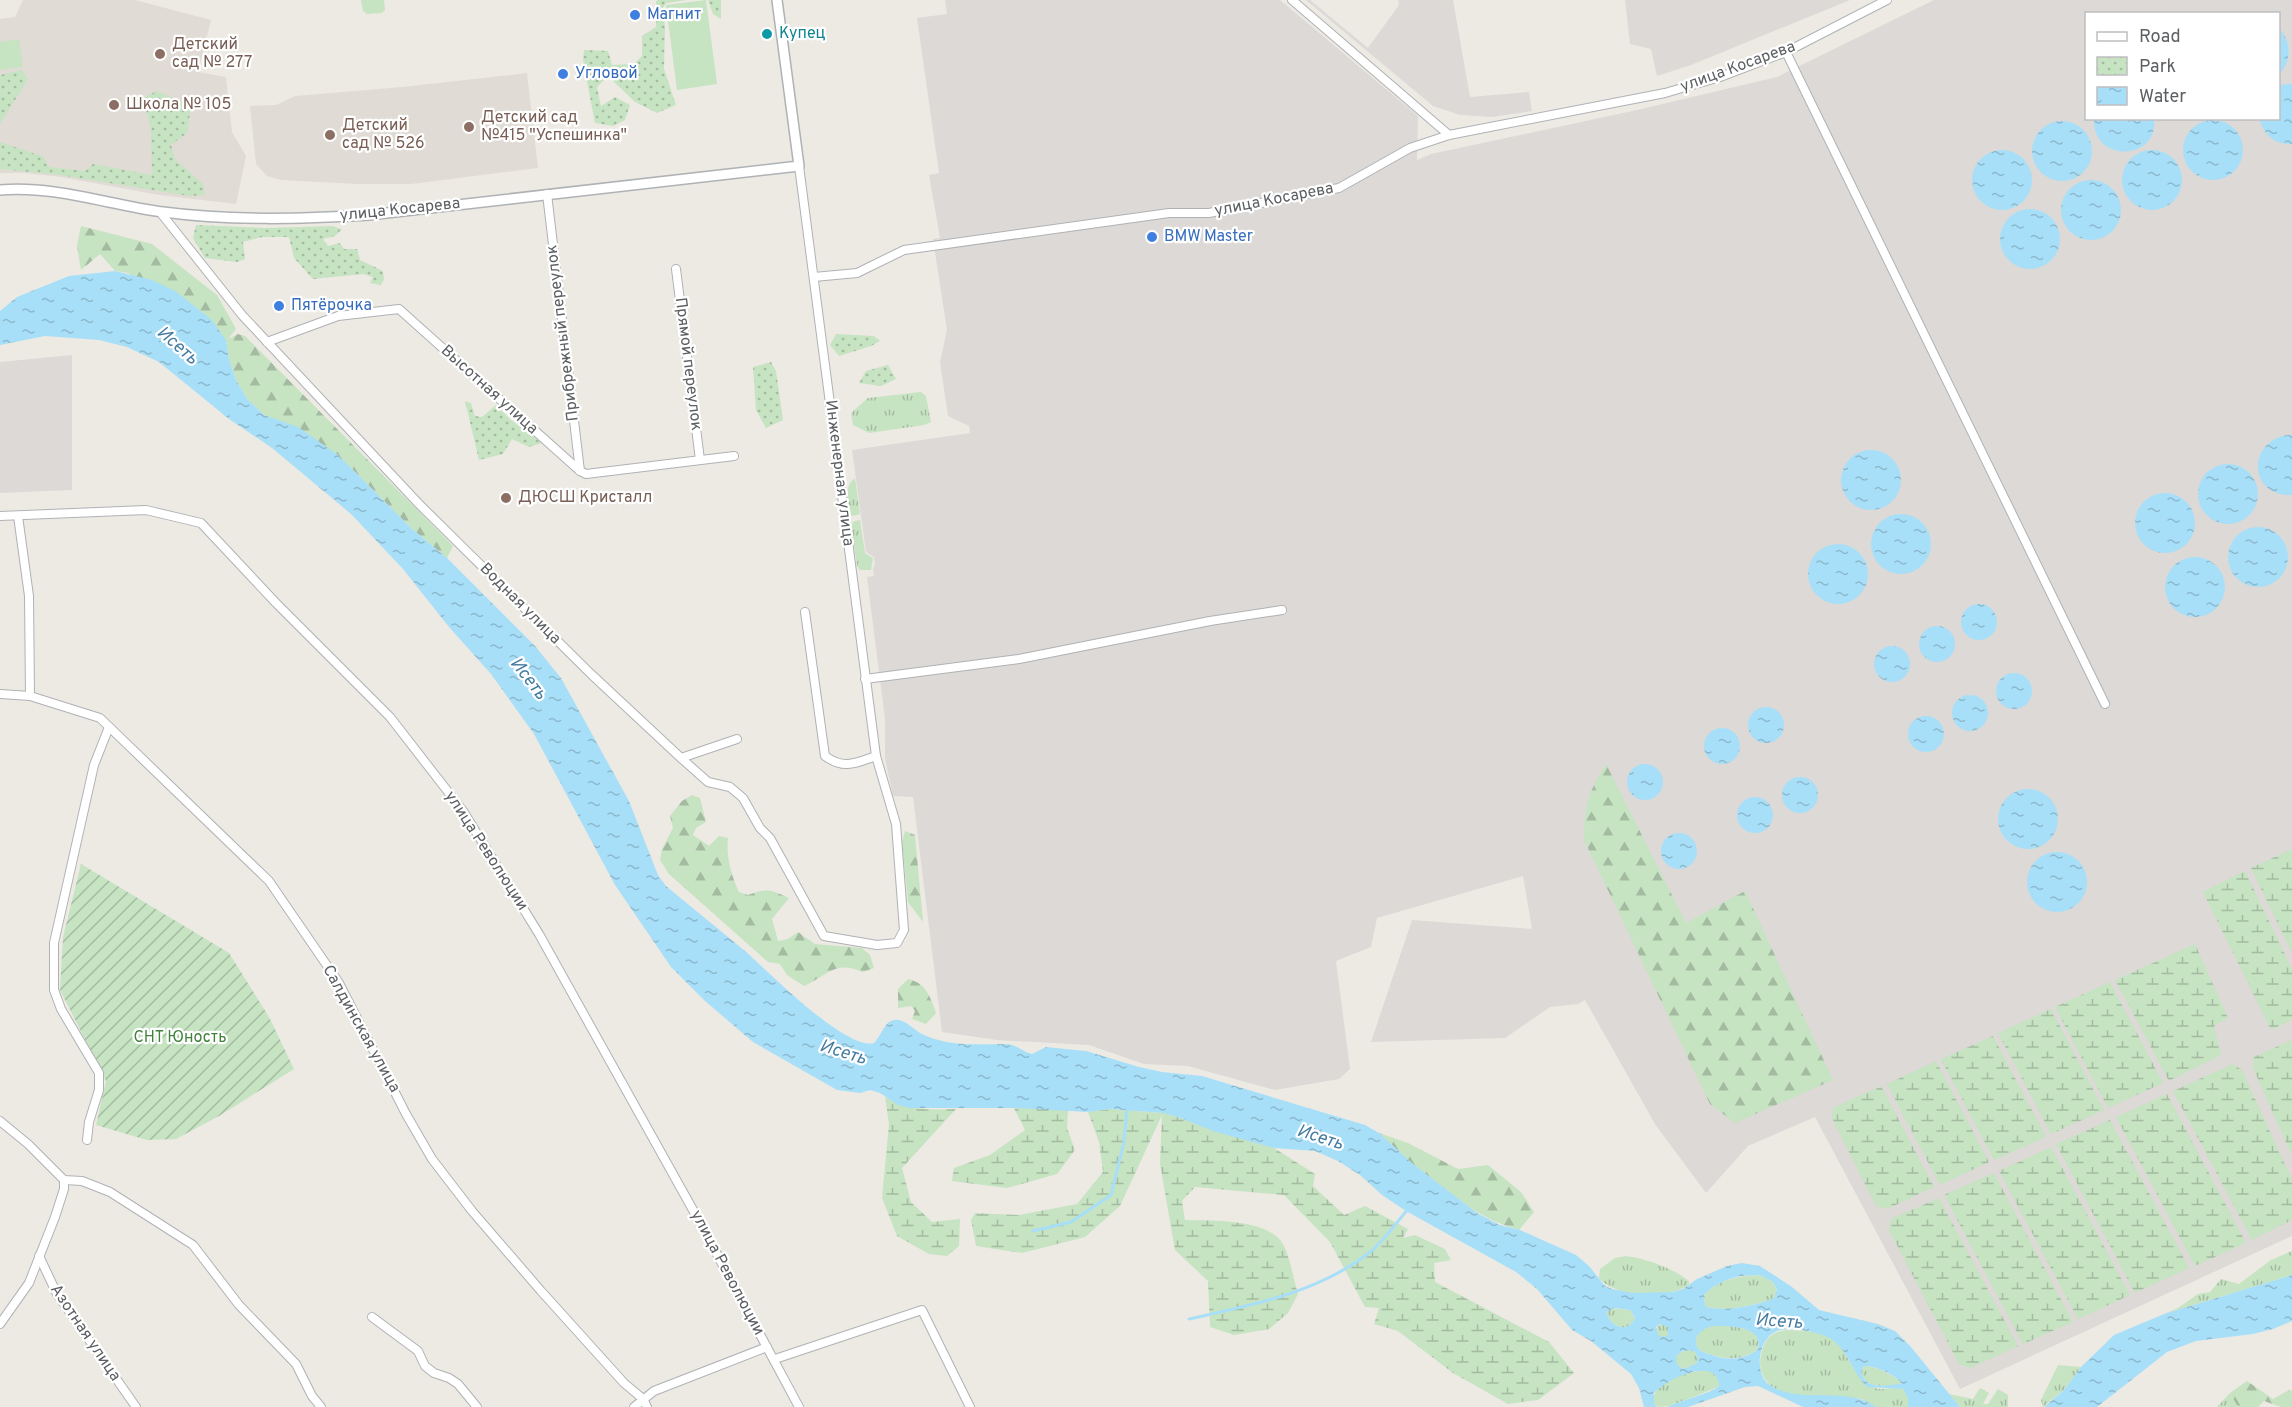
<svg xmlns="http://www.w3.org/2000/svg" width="2292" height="1407" font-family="Overpass,sans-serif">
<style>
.industrial{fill:#dcd9d6;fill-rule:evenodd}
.education{fill:#e0dbd5}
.grass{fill:url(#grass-tufts)}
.forest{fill:url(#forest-firs)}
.wetland{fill:url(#wetland-marsh)}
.park{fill:url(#park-dots)}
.garden{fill:url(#garden-furrows)}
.pitch{fill:#c6e3c2}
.water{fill:url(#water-ripples);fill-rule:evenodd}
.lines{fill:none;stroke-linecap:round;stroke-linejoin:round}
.stream{stroke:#a8dff8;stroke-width:3}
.minor-casing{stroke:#afb2b5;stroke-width:10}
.tertiary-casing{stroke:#afb2b5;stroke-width:12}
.minor{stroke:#fff;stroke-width:8}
.tertiary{stroke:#fff;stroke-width:9}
.shop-dot{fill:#3f7fe0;stroke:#fff;stroke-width:2}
.culture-dot{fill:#0f9aa8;stroke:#fff;stroke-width:2}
.education-dot{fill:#8d6e63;stroke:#fff;stroke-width:2}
.labels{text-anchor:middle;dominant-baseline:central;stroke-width:4.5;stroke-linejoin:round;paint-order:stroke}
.shop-label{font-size:16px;fill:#366cbe;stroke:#fff;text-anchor:start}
.culture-label{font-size:16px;fill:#0d838f;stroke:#fff;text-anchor:start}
.education-label{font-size:16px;fill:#785e54;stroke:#fff;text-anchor:start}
.street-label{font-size:16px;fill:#5c6063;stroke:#fff}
.park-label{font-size:16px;fill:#41823c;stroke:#fff}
.water-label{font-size:18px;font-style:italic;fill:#447ca1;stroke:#fff}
</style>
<defs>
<pattern id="grass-tufts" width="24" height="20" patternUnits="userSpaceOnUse" patternTransform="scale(1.5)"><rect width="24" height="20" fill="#c6e3c2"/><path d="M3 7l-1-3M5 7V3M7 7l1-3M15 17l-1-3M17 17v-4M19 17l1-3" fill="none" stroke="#a4bba1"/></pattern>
<pattern id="forest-firs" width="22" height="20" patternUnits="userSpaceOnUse" patternTransform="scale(1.5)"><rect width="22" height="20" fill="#c6e3c2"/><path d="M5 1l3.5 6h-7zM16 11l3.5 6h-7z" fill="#a4bba1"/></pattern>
<pattern id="wetland-marsh" width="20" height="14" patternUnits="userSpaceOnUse" patternTransform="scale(1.5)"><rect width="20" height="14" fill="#c6e3c2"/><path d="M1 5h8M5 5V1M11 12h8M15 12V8" fill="none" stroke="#a4bba1"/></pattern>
<pattern id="park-dots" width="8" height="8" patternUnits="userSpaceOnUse" patternTransform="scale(1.5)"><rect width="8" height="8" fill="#c6e3c2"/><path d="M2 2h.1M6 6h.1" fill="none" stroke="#a4bba1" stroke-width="1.8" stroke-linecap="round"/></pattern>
<pattern id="garden-furrows" width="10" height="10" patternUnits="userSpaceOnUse" patternTransform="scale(1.5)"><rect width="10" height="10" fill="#c6e3c2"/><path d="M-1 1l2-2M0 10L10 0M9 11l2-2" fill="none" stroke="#a4bba1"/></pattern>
<pattern id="water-ripples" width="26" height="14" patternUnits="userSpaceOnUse" patternTransform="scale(1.5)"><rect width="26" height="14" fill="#a8dff8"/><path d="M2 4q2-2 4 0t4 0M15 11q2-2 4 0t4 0" fill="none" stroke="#8cb8cc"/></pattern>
</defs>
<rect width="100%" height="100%" fill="#edeae4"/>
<g class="industrial">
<path d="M945,0h335l138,116 -1,44 14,-6 206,-44 140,-33 157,-77h358v1236l-332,153 -145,-272 -67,29 -42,47 -51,-69 -70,-124 -7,4 -28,3 -45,31 -134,4 41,-122 120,9 -9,-53 -146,42 -6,29 -35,14 14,108 -11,10 -64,11 -87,-24 -44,-2 -55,-19 -92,-5 -55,-8 -29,-235 -20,-1 -8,-38v-39l-18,-142 7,-1 -1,-8 2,-3 -1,-8 -8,-5 -14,-102 118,-17 -1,-7 -21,-10 -8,-54 7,-32 -14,-91 7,-1 -11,-63 10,-2 -22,-155 30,-4zM2086,14h192v104h-192z"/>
<path d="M1306,0h4l58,48 31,-43 -1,-5h55l17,97 59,-5 3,19 -40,6 -32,-2 -27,-9z"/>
<path d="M1625,0h225l-159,65 -34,11 -6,-27 -21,-5z"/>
<path d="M72,355v135l-72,3v-131z"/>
</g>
<g class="education">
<path d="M23,0h112l76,20 -13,52 28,5 6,55 14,24 -10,48 -77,-9 -98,-18 -36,-4h-25v-154l15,-2z"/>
<path d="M527,73l11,95 -127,16h-53l-77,-4 -14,-4 -11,-12 -6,-58 26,-1 19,-9 107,-9z"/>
</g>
<g class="grass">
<path d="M921,392l5,4 5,26 -7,3 -55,8 -16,-8 -2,-12 17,-15z"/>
<path d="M855,478l5,36 -8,2 -2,-3c-2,-13 -7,-26 5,-35z"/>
<path d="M860,520l5,33 8,5 -2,12h-11l-3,-4 -6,-42 4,-3z"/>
<path d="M2292,1251v24l-128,39 14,-6 20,-14 12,-2 11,-13 18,5 32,-24z"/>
<path d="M1626,1256c22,3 46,12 63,25v4c-20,14 -74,13 -90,-7l1,-9 15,-11z"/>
<path d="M1760,1275l13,7 4,9 -3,7c-14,7 -56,15 -69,8l-1,-11c16,-16 34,-19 56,-20z"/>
<path d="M1609,1308l21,2 5,9c-8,16 -25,7 -29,-7z"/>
<circle cx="1663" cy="1331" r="7"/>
<path d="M1712,1325c16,1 52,0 46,24 -19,14 -39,10 -59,1 -8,-13 1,-20 13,-25z"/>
<path d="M1788,1330c14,1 29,0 41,7 20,11 25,45 46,51 9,3 19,-2 28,1l5,9v9c-9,0 -24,0 -33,0 -8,-4 -11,-9 -21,-9 -14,-1 -28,3 -42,3 -27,-2 -60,-17 -50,-50 4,-14 11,-20 26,-21z"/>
<path d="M1690,1350l5,2 3,6 -1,5 -13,6c-7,-3 -9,-6 -8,-14l5,-3z"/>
<path d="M2058,1365l23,2 -17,23 -21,17 -2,-7z"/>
<path d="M1864,1366c12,0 27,8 37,16l-1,3c-15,0 -35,6 -39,-14z"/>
<path d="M1708,1370c8,5 11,7 11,16 -3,3 -44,18 -51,20 -5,1 -10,1 -14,-1 -6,-25 36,-34 54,-35z"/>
<path d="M1980,1388l9,5 -6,11h5l10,-15 10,6v12h-48l-11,-13 24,5z"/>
<path d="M2230,1393l8,14h-21z"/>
</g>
<g class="forest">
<path d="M81,226l71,18 65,51 19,34 -8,10 10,-5 7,2 208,210 -6,12 -35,-29 -74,-74 -59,-34 -15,-6 -17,-16 -11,-19 -7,-21 -3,-19 -98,-67 -13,-2 -15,-17 -19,16 -4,-24z"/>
<path d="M1606,764l80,159 59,-32 88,189 -98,43 -25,-19 -126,-264c1,-37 3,-45 22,-76z"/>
<path d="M692,795l8,3 6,24 -10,6 -3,7 16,11 10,-10 9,2c-2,19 3,37 11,54l9,3c19,-7 22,-6 41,3l-17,21 6,22 10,-2 10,-7 17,12 47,4 8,7 4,13 -11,4c-29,-12 -34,3 -59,14l-17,-11 -7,-11 -12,-2 -99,-88 -9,-14 2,-11 11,-21 -3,-12 12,-15z"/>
<path d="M905,831l10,4 8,87 -15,-20 -6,-60z"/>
<path d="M908,979c18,4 22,17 28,34l-10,11 -14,-5 3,-8 -4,-5 -13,2v-19z"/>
<path d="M1379,1133l29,10 50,26 30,-4 33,27 13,20 -15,18c-54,-15 -99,-59 -140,-97z"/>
<path d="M2247,1381l26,18 16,-9 3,1v16h-11l-17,-6 -6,6h-20l-8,-14z"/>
</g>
<g class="wetland">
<path d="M2292,849v104l-41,-85z"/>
<path d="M2245,871l47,98v51l-21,10 -68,-138z"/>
<path d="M2195,944l33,74 -14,8 7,29 -52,26 -54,-101z"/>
<path d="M2110,982l53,101 -55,25 -53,-101z"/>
<path d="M2051,1009l53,101 -53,24 -53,-101z"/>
<path d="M1993,1036l53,101 -52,23 -53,-101z"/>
<path d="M2292,1040v116l-39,-88 1,-11z"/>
<path d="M1936,1061l53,101 -49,23 -53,-101z"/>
<path d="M2233,1064l9,6 50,110v40l-40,20 -79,-149z"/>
<path d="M1881,1086l53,101 -47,22 -11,-3 -44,-88 1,-10z"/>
<path d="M2167,1094l79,149 -51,23 -79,-149z"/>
<path d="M885,1097c23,14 46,13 71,12l-54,59 9,34 21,20 28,-3 -1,27 -12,10 -18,-2 -32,-18 -15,-38 7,-74z"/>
<path d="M1014,1108l54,1 -1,19 8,22 -18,24 -50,14 -55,-7 2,-13 36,-13 35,-25z"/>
<path d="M1110,1109l53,4 18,5 93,30 41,26 -2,12 31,29 21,-9 43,23 -5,9 12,-3 30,14 6,11 -17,3 1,19 114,60 25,31 -36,27 -30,4 -55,-31 -55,-42 -24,-7 5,-16 -14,-1 -35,-65 -46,-47 -89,-8 -13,14 3,19c27,1 82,-2 98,24 6,10 11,37 15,50l-10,19 -19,16 -35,6 -24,-8 -2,-46 -33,-31 -15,-86 2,-49 -42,91 -35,31 -63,16 -46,-7 -5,-26 4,-7 44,2 58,-11 26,-32 -4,-30 -11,-30z"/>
<path d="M2110,1120l79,148 -54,25 -79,-149z"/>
<path d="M2051,1147l79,148 -52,24 -79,-148z"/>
<path d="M1994,1173l79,149 -50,22 -79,-149z"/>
<path d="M1939,1198l79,148 -48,22 -11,-4 -70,-134 2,-11z"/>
</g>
<g class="park">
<path d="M659,0h28l-21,3 -3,5 2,20 -1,41 12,36 -19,8 -22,-11 -27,-26 -11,11 4,19 14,-9 15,8 -5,15 -12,6 -18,-3 -12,-63 1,-10 24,1 4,14 22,-1 8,-8v-20l14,-9v-26z"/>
<path d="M708,0h13v19l-8,-5z"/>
<path d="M22,70l6,9 -28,45v-49z"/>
<path d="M157,91l34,15 -4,27 -16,12 4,14 28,25 2,11 -15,1 -130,-21 -60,-6v-27l44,15 5,10 36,4 8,-7 59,11 -1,-46 -8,-31z"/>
<path d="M196,225l71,3 65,-2 10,3 -7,7 -12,3 5,7 12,-3 4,6h13l3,11 23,11 1,9 -4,5 -10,-2 3,-6 -10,-3 -50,5 -19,-21 -5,-21h-27l-19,5 2,17 -8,3 -32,-4 -12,-20z"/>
<path d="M836,334l38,2 6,5 -9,5 -32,10 -9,-11z"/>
<path d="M771,362l5,9 7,49 -17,8 -10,-18 -3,-43z"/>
<path d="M888,365l8,14 -15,7 -22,-3 7,-12z"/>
<path d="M465,401l6,2 4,13 7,1 14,-12 15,15 31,23 -13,4 -17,-8 -9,15 -24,6z"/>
</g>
<path class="garden" d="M81,864l148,89 40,64 25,52 -75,47 -43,23 -29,1 -51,-15 10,-44 -46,-91 3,-53z"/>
<g class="pitch">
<path d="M361,0h23l1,10 -3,3 -15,1 -4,-3z"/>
<path d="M706,0l11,84 -40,6 -11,-85z"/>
<path d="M19,39l4,28 -23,3v-28z"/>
</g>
<g class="water">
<path d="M2278,27c14,14 14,34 1,48z"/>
<path d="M2288,84h4v60c-17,1 -28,-9 -33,-25l19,-1 1,-33z"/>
<path d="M2094,118l60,1c5,42 -63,45 -60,-1z"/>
<circle cx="2213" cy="150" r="30"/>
<circle cx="2062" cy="151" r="30"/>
<circle cx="2002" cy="180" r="30"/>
<circle cx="2152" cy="180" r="30"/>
<circle cx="2091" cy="210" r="30"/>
<circle cx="2030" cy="239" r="30"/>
<path d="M115,271l37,9 23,11 37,29 14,20 3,19 7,21 11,19 17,16 34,12 40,28 74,74 35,29 88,88 26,32 68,123 29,74 8,11c26,22 53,43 79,65 23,20 101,100 129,92 6,-6 10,-19 17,-22 12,-6 23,10 33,14 27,12 54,9 82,9 10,0 17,8 26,10l14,-7 40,4 53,16 23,5 40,4 163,49 14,8 34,31 64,49 23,12 20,5 56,25 13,11 16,20 7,3 21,4 40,-1 10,-3 14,-10 30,-13 15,-3 18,3 32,21 27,23 59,14 17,7 16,16 49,60h-52v-9l-5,-9 -36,-2c-15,-15 -18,-36 -36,-48 -10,-7 -42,-13 -54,-8 -18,7 -23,38 -10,52 30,24 77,1 109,24h-73l-45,-21 -13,1 -57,20h-21c12,-6 45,-14 52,-21 -1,-32 -54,-6 -65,7v12l4,2h-14l-5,-19 -8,-14 -40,-33 -19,-11 -35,-41 -21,-17 -110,-61 -24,-16 -22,-20 -22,-14 -23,-10 -41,-3 -61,-17 -32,-13 -18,-5 -53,-4 -22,3 -74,-4h-104l-12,-3 -18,-12 -10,-3 -10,3 -23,-3 -84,-48 -48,-41 -34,-34 -56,-82 -81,-151 -43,-60 -42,-47 -46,-58 -52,-55 -79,-66 -43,-29 -70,-57 -32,-15 -28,-7 -54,-4 -45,9v-34l17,-14 52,-21zM1740,1276l20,-1 13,7 4,8 -3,8c-13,7 -56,15 -69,8l-1,-11c10,-11 22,-15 36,-19zM1614,1308l16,2 5,8c-8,17 -25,8 -29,-6zM1660,1324l8,3v8l-4,2 -6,-2 -2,-8zM1712,1326c16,0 52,-1 46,23 -19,15 -39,10 -59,1 -8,-13 1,-20 13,-24zM1690,1350l5,2 3,6 -1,5 -13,6c-7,-3 -9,-6 -7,-14l4,-3zM1864,1366c12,0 27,7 37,16l-1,2c-15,1 -35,7 -39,-13z"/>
<path d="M2287,435h5v60c-42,2 -47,-52 -5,-60z"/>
<circle cx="1871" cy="480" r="30"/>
<circle cx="2228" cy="494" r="30"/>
<circle cx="2165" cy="523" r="30"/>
<circle cx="1901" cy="544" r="30"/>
<circle cx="2258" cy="557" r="30"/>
<circle cx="1838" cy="574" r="30"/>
<circle cx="2195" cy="587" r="30"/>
<circle cx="1979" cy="622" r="18"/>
<circle cx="1937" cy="644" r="18"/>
<circle cx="1892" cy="664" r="18"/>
<circle cx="2014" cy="691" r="18"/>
<circle cx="1970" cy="713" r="18"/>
<circle cx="1766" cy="725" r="18"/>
<circle cx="1926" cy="734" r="18"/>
<circle cx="1722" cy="746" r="18"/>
<circle cx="1645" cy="782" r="18"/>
<circle cx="1800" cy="795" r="18"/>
<circle cx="2028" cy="819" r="30"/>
<circle cx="1755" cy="815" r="18"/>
<circle cx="1679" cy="851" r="18"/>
<circle cx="2057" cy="882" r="30"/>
<path d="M2292,1275v46l-19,8 -20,5 -57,7 -29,11 -70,55h-53l20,-17 17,-23 33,-32 50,-21z"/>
</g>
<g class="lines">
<g class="stream">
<path d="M1033,1231l38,-9 40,-27 13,-53 3,-33"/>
<path d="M1189,1319c63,-14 128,-26 180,-66 15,-12 27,-30 40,-45"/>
</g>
<defs>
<g id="minor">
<path d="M1292,0l157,135"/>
<path d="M1786,52l319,652"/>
<path d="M547,194l33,277"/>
<path d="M160,212l82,103 177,189 172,170 90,84 27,24 22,5 13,11 17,30 10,10 54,98 53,9 20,-2 7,-13 -8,-106 -20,-68 -77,-590"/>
<path d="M676,269l24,191"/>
<path d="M814,277l43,-4 47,-23 265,-37h40l130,-25 71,-40 39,-13 216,-42 55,-16 66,-25 101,-52"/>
<path d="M267,342l71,-26 61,-7 181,162 6,3 148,-18"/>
<path d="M0,516l146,-6 55,13 75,80 114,114 73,94 76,123 159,285 101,188"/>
<path d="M18,516l11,80 1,100"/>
<path d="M805,612l20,144c19,14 31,7 51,0"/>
<path d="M865,679l154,-20 191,-38 72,-11"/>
<path d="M0,694l30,2 70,22 169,163 70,102 67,131 26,45 40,52 69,80 83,92 19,16 4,8"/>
<path d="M681,758l56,-19"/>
<path d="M0,1121l28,23 36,36 18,1 28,11 83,53 46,60 57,59 16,32 9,11"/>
<path d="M87,1140l2,-18 10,-32v-17l-38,-64 -7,-19v-47l40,-178 15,-38"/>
<path d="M39,1256l18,38 79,113"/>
<path d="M372,1317l46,34 7,15 9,7 15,5 9,6 19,23"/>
<path d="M0,1324l29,-41 26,-66 9,-28v-9"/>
<path d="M775,1359l147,-49 48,97"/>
<path d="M634,1407l20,-16 113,-44"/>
</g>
<path id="tertiary" d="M0,190c55,-5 109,15 163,22 69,9 137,7 206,3l430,-49 -22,-166"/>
</defs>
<use href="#minor" class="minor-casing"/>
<use href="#tertiary" class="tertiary-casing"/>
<use href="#minor" class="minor"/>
<use href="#tertiary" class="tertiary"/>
</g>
<g class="shop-dot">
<circle cx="635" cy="15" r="6"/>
<circle cx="563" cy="74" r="6"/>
<circle cx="1152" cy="237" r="6"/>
<circle cx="279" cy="306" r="6"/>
</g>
<circle class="culture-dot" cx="767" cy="34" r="6"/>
<g class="education-dot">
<circle cx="160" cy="54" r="6"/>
<circle cx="114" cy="105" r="6"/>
<circle cx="469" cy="127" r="6"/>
<circle cx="330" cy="135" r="6"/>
<circle cx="506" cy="498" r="6"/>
</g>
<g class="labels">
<g class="shop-label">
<text x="647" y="15">Магнит</text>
<text x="575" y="74">Угловой</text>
<text x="1164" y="237">BMW Master</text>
<text x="291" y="306">Пятёрочка</text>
</g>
<g class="culture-label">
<text x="779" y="34">Купец</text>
</g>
<g class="education-label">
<text x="172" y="45">Детcкий<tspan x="172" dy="18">сад № 277</tspan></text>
<text x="126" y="105">Школа № 105</text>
<text x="481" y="118">Детский сад<tspan x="481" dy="18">№415 "Успешинка"</tspan></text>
<text x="342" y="126">Детcкий<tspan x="342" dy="18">сад № 526</tspan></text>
<text x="518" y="498">ДЮСШ Кристалл</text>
</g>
<g class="street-label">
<text transform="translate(1738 67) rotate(-20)">улица Косарева</text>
<text transform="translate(1274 200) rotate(-11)">улица Косарева</text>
<text transform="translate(400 210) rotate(-6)">улица Косарева</text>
<text transform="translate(563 333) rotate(-97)">Прибрежный переулок</text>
<text transform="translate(688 364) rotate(83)">Прямой переулок</text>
<text transform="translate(489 390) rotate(42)">Высотная улица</text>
<text transform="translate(839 473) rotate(83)">Инженерная улица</text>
<text transform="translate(520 604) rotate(45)">Водная улица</text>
<text transform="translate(486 851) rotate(57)">улица Революции</text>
<text transform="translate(361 1029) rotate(61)">Салдинская улица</text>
<text transform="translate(727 1273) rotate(62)">улица Революции</text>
<text transform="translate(85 1333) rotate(56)">Азотная улица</text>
</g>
<g class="park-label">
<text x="180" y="1038">СНТ Юность</text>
</g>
<g class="water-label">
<text transform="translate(177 346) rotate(41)">Исеть</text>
<text transform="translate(528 679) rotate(52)">Исеть</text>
<text transform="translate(843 1053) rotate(17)">Исеть</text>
<text transform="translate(1320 1138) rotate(18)">Исеть</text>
<text transform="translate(1779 1322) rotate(4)">Исеть</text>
</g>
</g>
<rect x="2085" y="12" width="195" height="108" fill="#ffffff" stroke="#bebfc1" stroke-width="1.5"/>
<rect x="2097" y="32" width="30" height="9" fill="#ffffff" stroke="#bebfc1" stroke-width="1.5"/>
<text x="2139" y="42" font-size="18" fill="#5c6063">Road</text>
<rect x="2097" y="57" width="30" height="18" fill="url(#park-dots)" stroke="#bebfc1" stroke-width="1.5"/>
<text x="2139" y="72" font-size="18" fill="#5c6063">Park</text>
<rect x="2097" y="87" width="30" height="18" fill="url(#water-ripples)" stroke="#bebfc1" stroke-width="1.5"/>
<text x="2139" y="102" font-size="18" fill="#5c6063">Water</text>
</svg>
